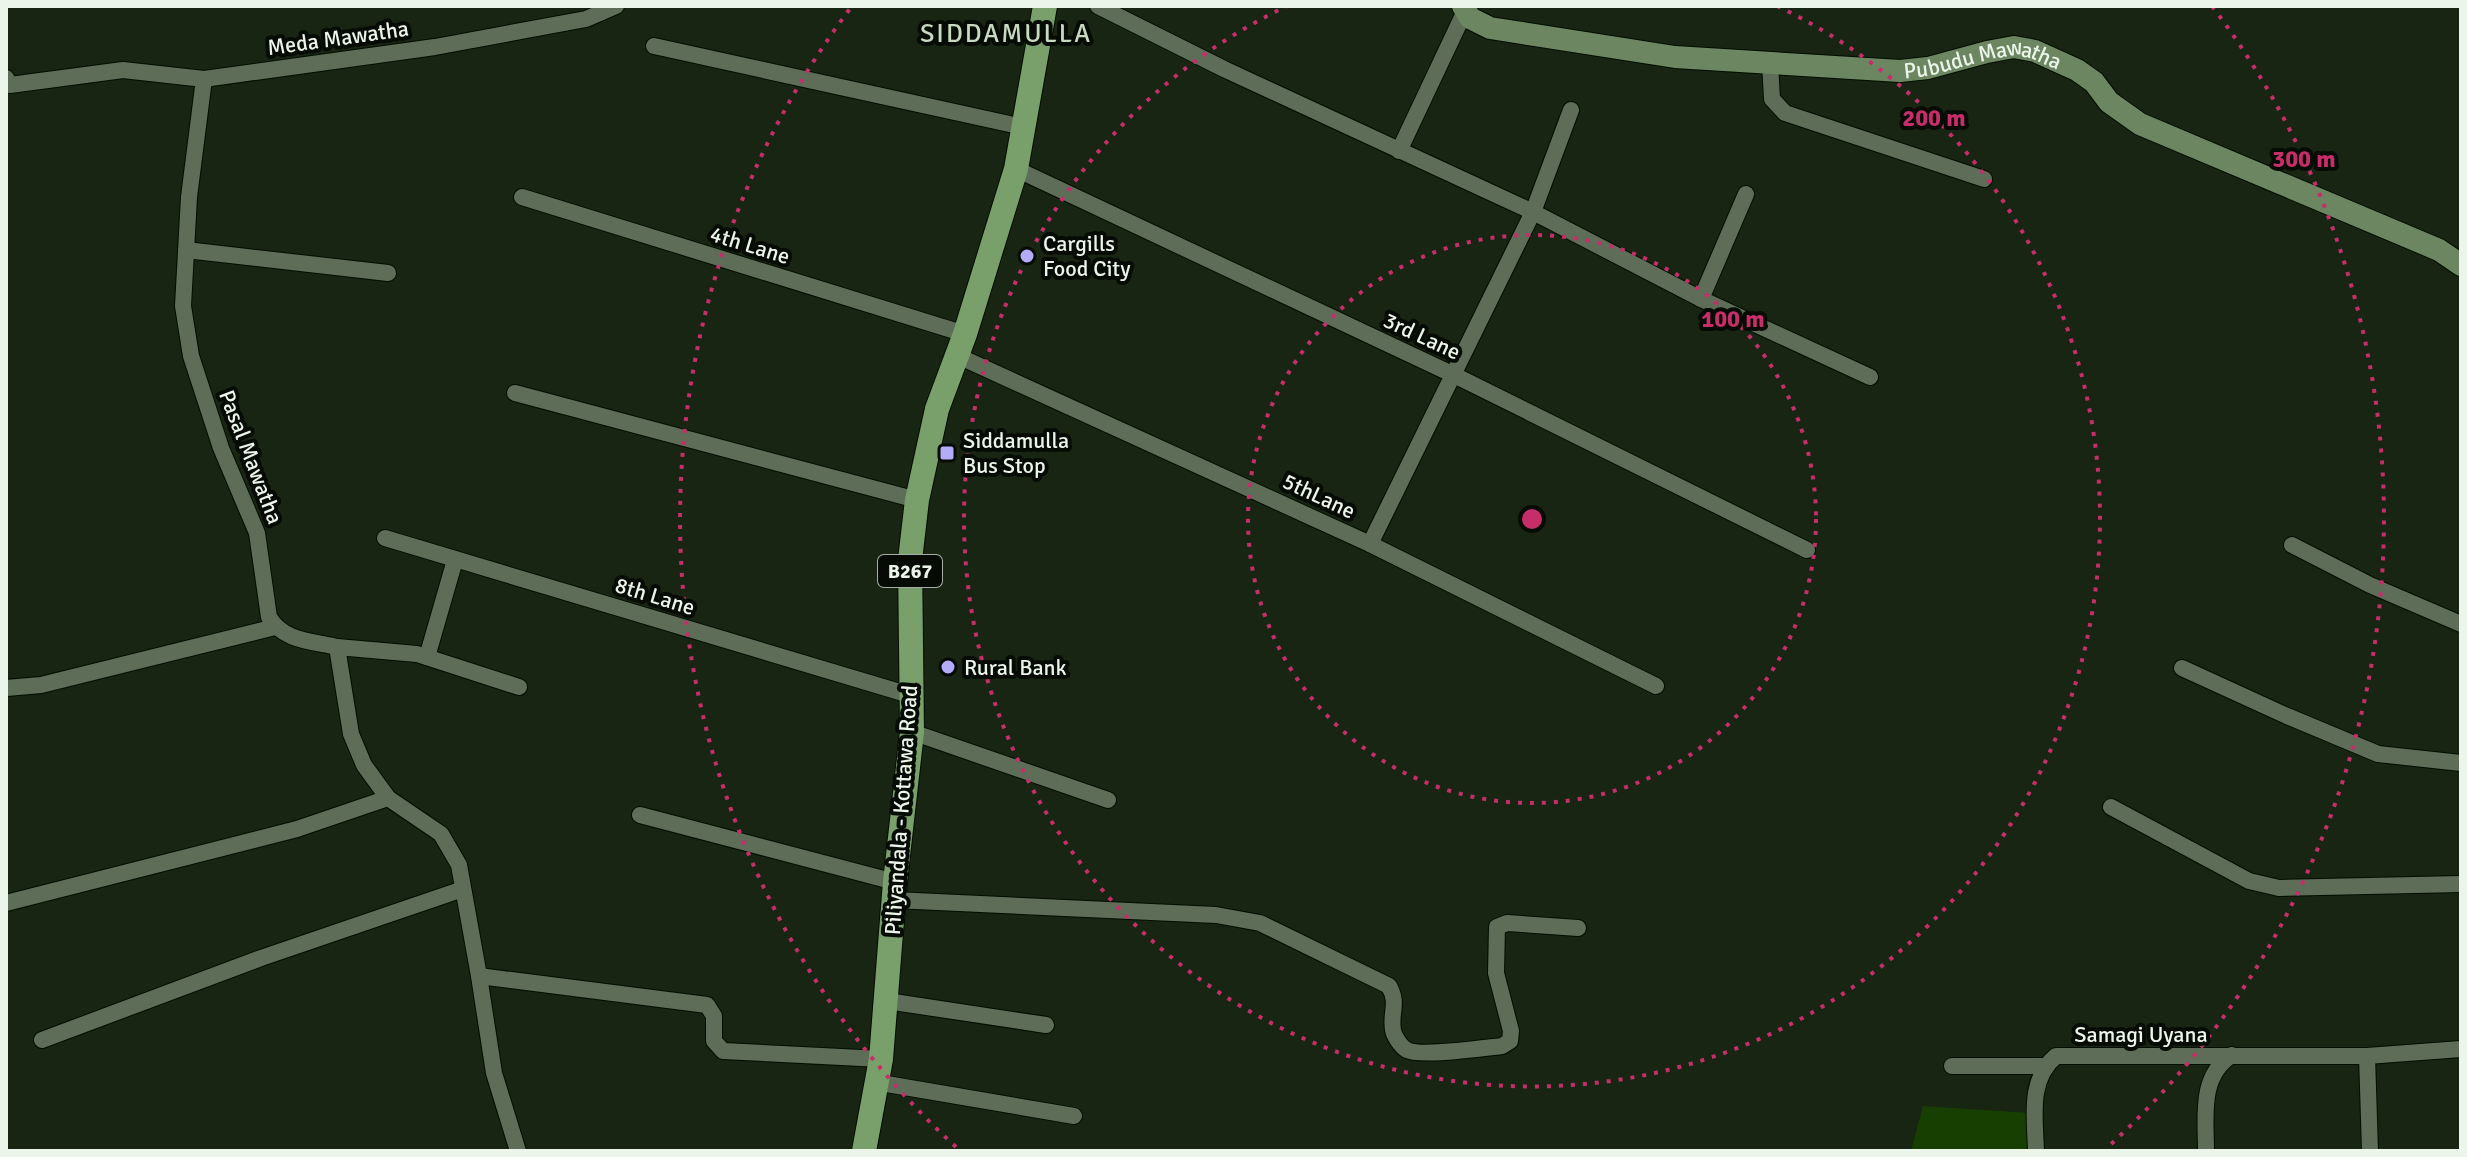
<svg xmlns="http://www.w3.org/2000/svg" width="2467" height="1157" font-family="Signika,sans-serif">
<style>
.green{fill:#183f02}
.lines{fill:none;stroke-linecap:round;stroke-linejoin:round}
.street-casing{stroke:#030d01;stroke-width:18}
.secondary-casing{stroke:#030d01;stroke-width:24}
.primary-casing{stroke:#030d01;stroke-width:26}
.street{stroke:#5d6d57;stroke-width:16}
.secondary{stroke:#6b8660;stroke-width:22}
.primary{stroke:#799f6a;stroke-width:24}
.ring{fill:none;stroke:#c62e69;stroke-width:4;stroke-dasharray:4 8}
.poi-dot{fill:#b3adf9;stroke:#060c05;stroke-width:3}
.labels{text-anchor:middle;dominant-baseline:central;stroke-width:8;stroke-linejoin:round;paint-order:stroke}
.shield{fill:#060c05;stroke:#a7afa5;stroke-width:2}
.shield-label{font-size:20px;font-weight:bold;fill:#ecf5e9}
.street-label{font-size:22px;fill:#ecf5e9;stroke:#060c05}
.poi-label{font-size:22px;fill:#ecf5e9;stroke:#060c05;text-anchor:start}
.quarter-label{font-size:26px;letter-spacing:2px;fill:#c7d9c0;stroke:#060c05}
.centre{fill:#c62e69;stroke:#060c05;stroke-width:4}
.ring-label{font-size:24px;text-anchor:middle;font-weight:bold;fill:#c62e69;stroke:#060c05;stroke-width:8;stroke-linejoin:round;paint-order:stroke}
</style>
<rect width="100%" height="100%" fill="#172512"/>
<path class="green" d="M1923,1106l106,7 1,38h-119z"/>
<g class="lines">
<defs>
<g id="street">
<path d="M1098,6l126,63 309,143 168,87 169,78"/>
<path d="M654,46l369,81"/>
<path d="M1770,63l2,36 13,14 199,66"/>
<path d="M6,78l4,7 113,-15 81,9 -15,118 -6,109 8,50 30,92 36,85 12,84c14,24 42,24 68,30l14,87 13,31 24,33 53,36 18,31 20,111 15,97 24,78"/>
<path d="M204,79l231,-32 151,-28 30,-13"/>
<path d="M1399,151l66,-140"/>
<path d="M1016,169l438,206 353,175"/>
<path d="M522,197l443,137"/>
<path d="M186,250l202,23"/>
<path d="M1701,299l45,-105"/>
<path d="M958,356l412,188 286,142"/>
<path d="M515,393l402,107"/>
<path d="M385,538l528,158"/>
<path d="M1370,544l163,-332 38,-102"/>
<path d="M2292,545l78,40 91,39"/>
<path d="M337,647l80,7 102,33"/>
<path d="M427,657l28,-97"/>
<path d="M2182,668l105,48 91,38 83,9"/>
<path d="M6,688l35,-3 234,-58"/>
<path d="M912,732l196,68"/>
<path d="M2111,807l138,74 30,7 182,-4"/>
<path d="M640,815l255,67"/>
<path d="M894,900l322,15 44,8 129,63c10,18 1,26 4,44 1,6 8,17 14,20 13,7 77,-2 95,-4l8,-5 1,-10 -15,-58 1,-46 10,-4 71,5"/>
<path d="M6,903l291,-74 91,-31"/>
<path d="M479,976l228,29 7,11v25l9,10 158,8"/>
<path d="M887,1001l159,24"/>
<path d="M42,1040l219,-82 202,-69"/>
<path d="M2367,1056l3,95"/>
<path d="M1952,1066h92"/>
<path d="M875,1082l199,34"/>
<path d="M2036,1151c-1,-33 -8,-72 20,-95h311l94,-7"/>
<path d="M2206,1151c0,-34 -7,-75 26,-96"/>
</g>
<g id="secondary">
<path id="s1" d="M1463,6l7,12 20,10 185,29 225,14 28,-3 59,-16 27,-5 21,4 42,19 17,12 15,20 31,22 299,126 22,15"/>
</g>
<path id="primary" d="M864,1151l17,-92 14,-177 17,-150 -2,-172 7,-60 20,-91 28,-75 51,-165 29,-163"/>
</defs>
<use href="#street" class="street-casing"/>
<use href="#secondary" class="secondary-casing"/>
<use href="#primary" class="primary-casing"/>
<use href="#street" class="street"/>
<use href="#secondary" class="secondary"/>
<use href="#primary" class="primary"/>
</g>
<g class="ring">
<circle cx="1532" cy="519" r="284"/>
<path d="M1777 6A568 568 0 1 1 1287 6"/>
<path d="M956 1147A852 852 0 0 1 852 6M2212 6A852 852 0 0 1 2108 1147"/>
</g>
<g class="poi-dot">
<circle cx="1027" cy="256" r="8"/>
<rect x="939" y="445" width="16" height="16" rx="4"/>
<circle cx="948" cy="667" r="8"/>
</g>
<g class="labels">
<rect class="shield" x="878" y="555" width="64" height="32" rx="6"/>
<g class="shield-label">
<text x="910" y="571">B267</text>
</g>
<g class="street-label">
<text transform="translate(338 38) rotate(-8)">Meda Mawatha</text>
<text stroke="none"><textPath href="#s1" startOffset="534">Pubudu Mawatha</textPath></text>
<text transform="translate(750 245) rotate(17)">4th Lane</text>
<text transform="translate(1422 336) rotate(25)">3rd Lane</text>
<text transform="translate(251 457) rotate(69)">Pasal Mawatha</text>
<text transform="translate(1319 496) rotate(25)">5thLane</text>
<text transform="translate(655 596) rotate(17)">8th Lane</text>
<text transform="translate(901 810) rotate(-86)">Piliyandala - Kottawa Road</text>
<text x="2141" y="1034">Samagi Uyana</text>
</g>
<g class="poi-label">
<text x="1043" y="243">Cargills<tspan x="1043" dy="25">Food City</tspan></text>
<text x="963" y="440">Siddamulla<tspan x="963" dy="25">Bus Stop</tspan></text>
<text x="964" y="667">Rural Bank</text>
</g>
<g class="quarter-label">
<text x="1006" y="34">SIDDAMULLA</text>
</g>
</g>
<circle cx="1532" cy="519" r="12" class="centre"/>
<g class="ring-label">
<text x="1934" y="126">200 m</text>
<text x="2304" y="167">300 m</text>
<text x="1733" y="327">100 m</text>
</g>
<rect width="2467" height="1157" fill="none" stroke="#ecf5e9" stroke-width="16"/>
</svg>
